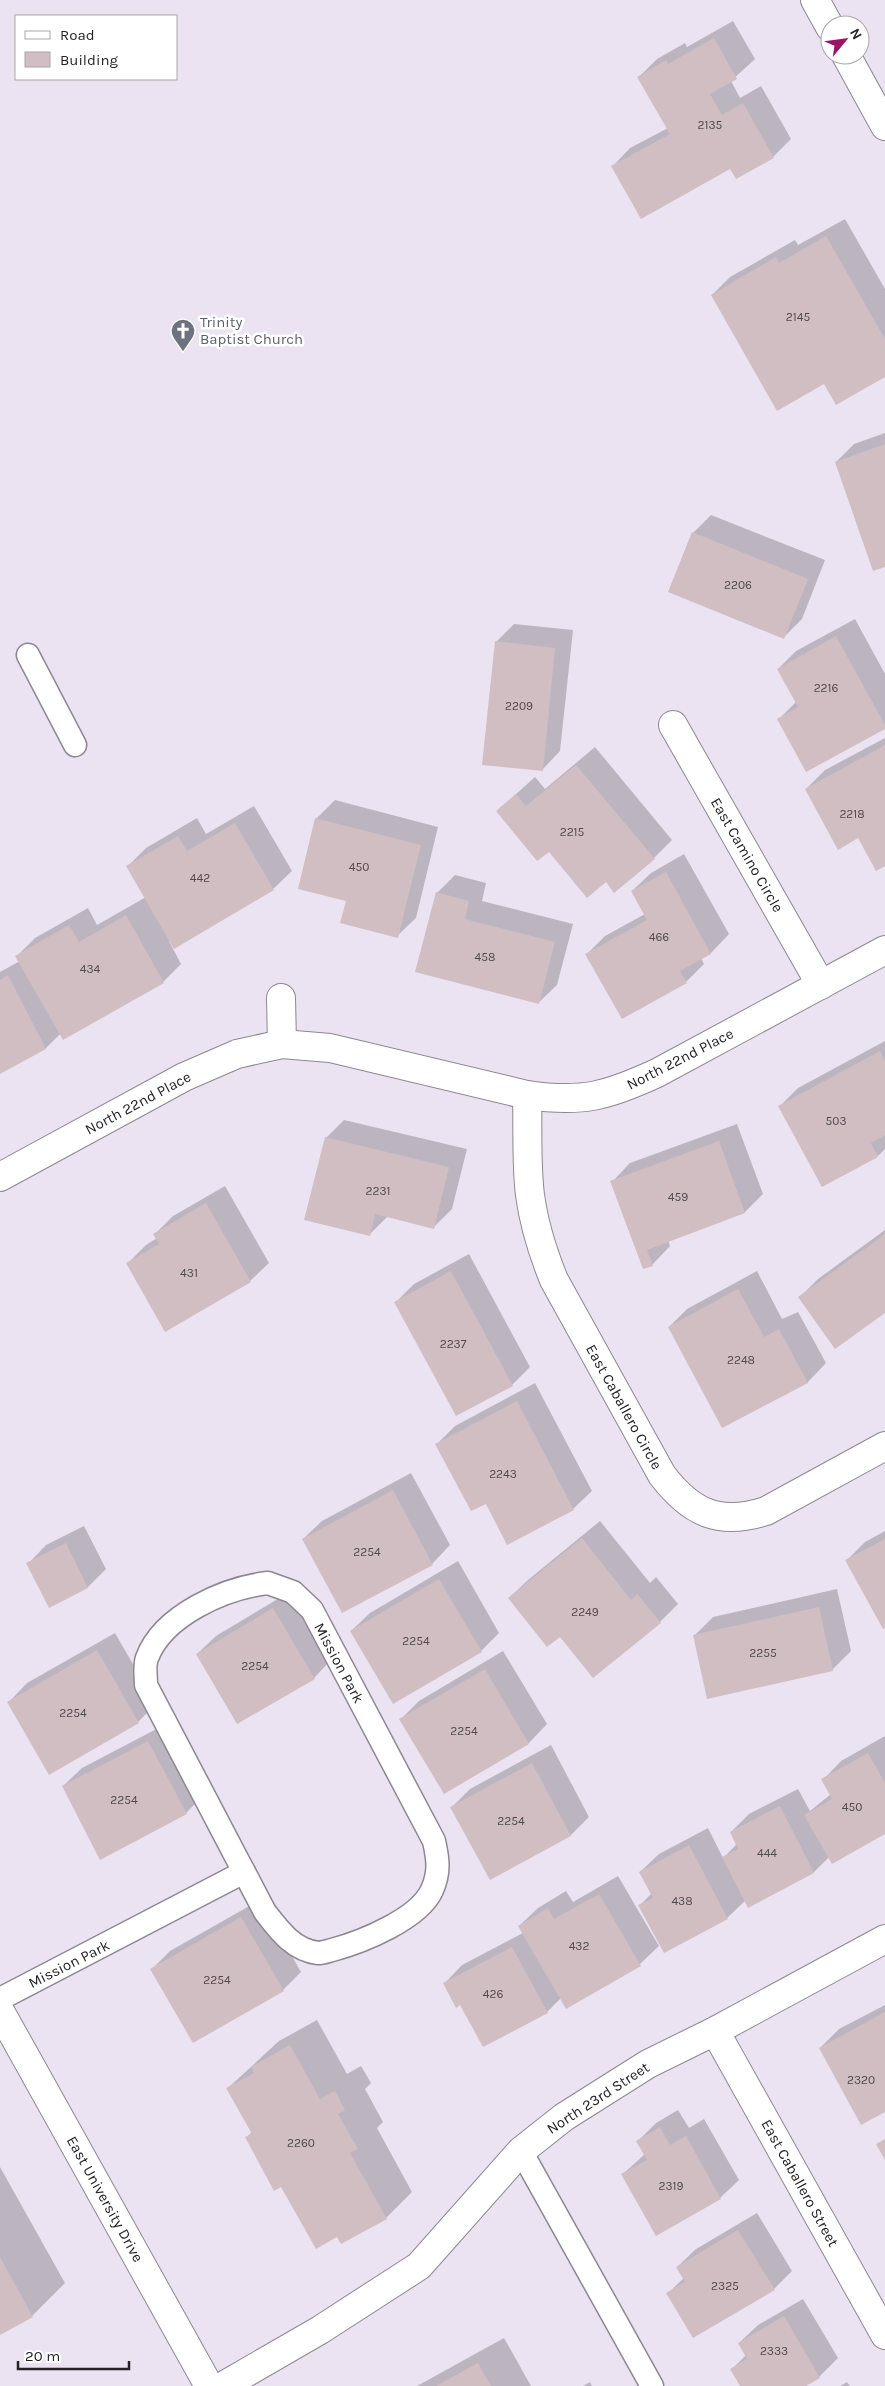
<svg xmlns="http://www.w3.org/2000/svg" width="885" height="2386" font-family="Karla,sans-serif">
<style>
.shadow{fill:#0003}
.building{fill:#d0bec3}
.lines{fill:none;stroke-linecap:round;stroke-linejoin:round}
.service-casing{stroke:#8e8693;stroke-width:25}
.minor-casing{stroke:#8e8693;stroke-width:30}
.secondary-casing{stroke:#8e8693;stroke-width:30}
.service{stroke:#fff;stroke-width:22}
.minor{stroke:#fff;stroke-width:28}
.secondary{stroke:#fff;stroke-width:28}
.labels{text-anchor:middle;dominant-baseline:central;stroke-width:5;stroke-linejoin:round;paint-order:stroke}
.number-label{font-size:12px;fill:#50494e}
.worship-label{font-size:15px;fill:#5b616d;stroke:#fff;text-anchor:start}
.street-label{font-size:15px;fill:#252227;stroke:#fff}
</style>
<rect width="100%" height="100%" fill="#ebe3f1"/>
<g class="shadow">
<path d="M733,21l22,38 -24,22 9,17 21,-12 30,53 -18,18 -42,10h-119l18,-19 38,-20 -29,-51 18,-18 28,-16 2,4z"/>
<path d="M845,219l40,70v87l-60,7 -113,-88 18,-18 65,-37 3,5z"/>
<path d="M885,433v132l-49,-103 18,-18z"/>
<path d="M711,515l114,45 -23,59 -18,18 -91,-104z"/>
<path d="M855,619l30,55v54l-106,-9 17,-17 -18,-33 18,-18z"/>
<path d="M514,624l59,6 -13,121 -18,19 -46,-128z"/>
<path d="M885,738v127l-26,-28 -53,-48 19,-19z"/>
<path d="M595,747l77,93 -18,18 -48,23 -57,-31 -52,-39 38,-34 10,12z"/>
<path d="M335,800l103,27 -22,91 -19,18 -50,-36 -31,-81z"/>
<path d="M254,806l38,65 -19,18 -98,58 -4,-7 -2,1 12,23 -18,18 -102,51 -15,15 -46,24v-100l20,-11 -3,-5 18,-18 53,-30 9,17 49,-28 -18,-31 18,-18 51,-30 9,16z"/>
<path d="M684,854l45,80 -18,19 -10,5 3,6 -18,18 -99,-28 18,-18 40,-22 -13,-23 19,-18z"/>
<path d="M455,875l31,8 -4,18 91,23 -16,61 -19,18 -101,-110z"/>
<path d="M885,1041v108l-7,7 -98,-50 18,-18z"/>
<path d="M344,1120l123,29 -15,60 -18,18 -46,-11 -19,19 -43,-97z"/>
<path d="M737,1124l26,70 -18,18 -77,28 2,6 -18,19 -40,-83 18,-19z"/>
<path d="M225,1186l44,77 -19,18 -122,-18 18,-18 11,-7 -2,-4 18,-18z"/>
<path d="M885,1230v82l-86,-14 19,-19z"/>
<path d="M469,1254l61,113 -18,18 -116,-83 18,-18z"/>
<path d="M757,1271l25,48 16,-7 28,51 -18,19 -85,45 -54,-100 18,-18z"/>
<path d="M535,1383l57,108 -19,18 -65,35 -22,-42 -49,-58 18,-18z"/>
<path d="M411,1473l39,72 -18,19 -129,-25 19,-18z"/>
<path d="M600,1521l50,62 6,-6 22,27 -18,18 -100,13 -51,-37 19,-18z"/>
<path d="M84,1526l22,43 -18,18 -39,19 -21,-42 18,-19z"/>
<path d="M885,1531v96l-38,-67 18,-18z"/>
<path d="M458,1561l41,72 -18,18 -130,-20 19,-18z"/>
<path d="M837,1589l14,62 -19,19 -138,-34 19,-19z"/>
<path d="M291,1591l41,68 -18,19 -117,-24 19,-18z"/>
<path d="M115,1633l41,71 -18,18 -129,-20 18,-19z"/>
<path d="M503,1651l44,73 -18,19 -85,49 -43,-73 18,-18z"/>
<path d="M166,1724l38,71 -18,18 -123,-27 19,-18z"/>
<path d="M885,1736v96l-56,25 -15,15 -68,28 -19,18 -88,-12 13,-13 -12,-21 19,-18 49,-26 15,30 14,-14 -6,-12 18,-18 49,-25 12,22 21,-17 -8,-14 18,-19z"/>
<path d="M551,1745l38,72 -18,18 -81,43 -38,-71 18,-18z"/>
<path d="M618,1876l41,70 -19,18 -74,43 -5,-9 -14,14 -86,-8 -17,-20 18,-19 61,-32 -4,-7 19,-18 28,-17 7,11z"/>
<path d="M260,1900l41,72 -18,18 -131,-21 18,-18z"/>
<path d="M885,2005v106l-65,-63 19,-19z"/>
<path d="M317,2020l30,54 14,-8 10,17 -6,6 18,33 -6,6 35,64 -26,26 -48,18 -56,-50 -36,-48 6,-6 -24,-44 51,-47z"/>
<path d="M678,2110l11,18 15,-9 35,61 -19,18 -97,-24 22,-20 -7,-13 18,-18z"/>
<path d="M0,2167l65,116 -33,33 -32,18z"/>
<path d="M757,2213l35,58 -18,18 -106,4 16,-15 -7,-11 19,-18z"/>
<path d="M803,2299l35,59 -19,19 -16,9h-61l-10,-17 14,-14 -7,-12 19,-18z"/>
<path d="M504,2338l27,48h-114z"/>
<path d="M590,2382l2,4h-9z"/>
<path d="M847,2382l3,4h-10z"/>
</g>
<g class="building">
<path d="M714,38l23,41 -27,15 12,21 21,-12 31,55 -38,21 -6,-10 -89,50 -30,-53 59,-32 -33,-57 29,-17 2,4z"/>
<path d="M826,236l59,103v38l-49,28 -12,-21 -47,27 -66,-116 65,-38 3,6z"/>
<path d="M885,444v123l-12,4 -38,-109z"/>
<path d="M692,532l116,47 -24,60 -116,-47z"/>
<path d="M836,636l49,89v4l-79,43 -29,-53 21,-12 -21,-38z"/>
<path d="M495,641l60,7 -12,123 -61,-6z"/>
<path d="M885,745v121l-9,5 -18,-33 -20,12 -33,-61z"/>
<path d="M576,765l79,94 -41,34 -8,-11 -19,16 -38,-46 -12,9 -41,-50 20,-17 10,12z"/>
<path d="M315,818l106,27 -23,93 -58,-15 6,-22 -48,-12z"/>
<path d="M235,823l39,67 -100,59 -48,-83 52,-30 9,15z"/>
<path d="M666,872l45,82 -31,17 7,12 -65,36 -37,-65 62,-34 -16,-29z"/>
<path d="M436,892l33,9 -4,18 90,23 -16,62 -124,-32z"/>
<path d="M126,915l38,68 -101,57 -48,-84 54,-31 10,17z"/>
<path d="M8,975l38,74 -46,25v-94z"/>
<path d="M880,1051l5,10v74l-14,8 7,14 -56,30 -44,-81z"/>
<path d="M325,1137l124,30 -15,62 -59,-15 -5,22 -66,-16z"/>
<path d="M719,1141l26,72 -98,37 6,16 -10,3 -33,-88z"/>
<path d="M206,1203l45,79 -86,50 -39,-69 33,-19 -6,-10z"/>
<path d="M885,1234v79l-50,36 -37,-52z"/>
<path d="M451,1271l62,115 -57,30 -62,-114z"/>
<path d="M738,1289l26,48 15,-8 29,54 -86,45 -54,-101z"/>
<path d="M517,1401l57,109 -67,35 -21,-41 -15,7 -36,-67z"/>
<path d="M393,1490l40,75 -91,48 -40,-74z"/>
<path d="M582,1538l49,62 6,-6 24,29 -68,55 -33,-41 -13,10 -39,-49z"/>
<path d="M885,1539v89l-2,1 -38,-69z"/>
<path d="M66,1543l22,45 -39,20 -23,-45z"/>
<path d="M439,1579l43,73 -89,52 -43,-73z"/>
<path d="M819,1607l14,64 -126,28 -14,-64z"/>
<path d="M273,1608l42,71 -78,45 -41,-70z"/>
<path d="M97,1650l42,73 -90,52 -42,-73z"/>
<path d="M485,1669l44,75 -85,50 -45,-75z"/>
<path d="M148,1741l39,73 -87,46 -38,-74z"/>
<path d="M868,1753l17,30v51l-53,30 -28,-49 28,-16 -11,-20z"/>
<path d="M532,1763l39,73 -81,44 -40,-73z"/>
<path d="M780,1806l34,67 -66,35 -26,-51 16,-8 -8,-17z"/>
<path d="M689,1845l39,74 -64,34 -26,-48 15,-7 -14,-26z"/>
<path d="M599,1894l42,72 -75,43 -48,-83 30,-18 6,11z"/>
<path d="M241,1917l43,74 -91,52 -43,-74z"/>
<path d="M512,1947l36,66 -65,34 -23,-42 -4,3 -13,-25z"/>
<path d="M885,2012v100l-24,13 -42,-77z"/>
<path d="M290,2045l30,54 15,-8 10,19 -7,4 20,35 -8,4 37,66 -46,25 -4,-7 -21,12 -35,-62 -7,4 -29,-54 7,-3 -26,-46 28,-15 -3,-6z"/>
<path d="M660,2127l10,18 16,-9 35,63 -65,37 -35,-62 26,-14 -11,-19z"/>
<path d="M885,2139v21l-9,-16z"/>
<path d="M738,2230l37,60 -82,48 -27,-45 19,-11 -9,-15z"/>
<path d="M0,2257l33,60 -33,18z"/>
<path d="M784,2316l36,62 -14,8h-66l-10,-17 17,-10 -9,-16z"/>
<path d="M478,2363l13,23h-55z"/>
</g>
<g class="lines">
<defs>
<g id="service">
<path d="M28,655l47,90"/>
<path d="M268,1583l25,9 19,18 122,231c4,18 6,31 -2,49 -13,29 -70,52 -100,60 -4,1 -10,3 -14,3 -25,-3 -39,-23 -53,-41l-119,-227c0,-9 -2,-20 1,-27 16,-43 78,-70 121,-75z"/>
<path d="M0,1999l244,-127"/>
<path d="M521,2151l131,235"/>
</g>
<g id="minor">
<path d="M815,0l15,27"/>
<path d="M846,55l39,71"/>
<path d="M673,725l148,260"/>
<path d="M281,998l1,46"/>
<path d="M527,1095c1,33 -1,68 3,100 4,30 13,58 24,85l108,195c29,38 57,51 104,36l119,-65"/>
<path d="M0,1177l184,-100 53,-23 45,-10 48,4 197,47c56,8 80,1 130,-22l228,-123"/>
<path d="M715,2031l170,304"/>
<path d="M223,2386l97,-56 99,-64 102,-115 43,-34 84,-53 67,-33 170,-92"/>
</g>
<path id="secondary" d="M0,2011l209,375"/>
</defs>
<use href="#service" class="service-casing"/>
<use href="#minor" class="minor-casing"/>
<use href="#secondary" class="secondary-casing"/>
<use href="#service" class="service"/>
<use href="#minor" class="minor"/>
<use href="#secondary" class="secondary"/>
</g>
<defs>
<symbol id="church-pin" viewBox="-11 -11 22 30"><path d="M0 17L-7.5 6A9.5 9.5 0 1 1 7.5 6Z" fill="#6b7280" stroke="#fff"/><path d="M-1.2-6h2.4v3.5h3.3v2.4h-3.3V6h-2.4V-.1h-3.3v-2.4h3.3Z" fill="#fff"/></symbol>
</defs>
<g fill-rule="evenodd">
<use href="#church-pin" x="169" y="317" width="28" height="38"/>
</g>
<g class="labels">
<g class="number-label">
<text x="710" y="125">2135</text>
<text x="798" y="317">2145</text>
<text x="738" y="585">2206</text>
<text x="826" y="688">2216</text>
<text x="519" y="706">2209</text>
<text x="852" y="814">2218</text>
<text x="572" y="832">2215</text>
<text x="359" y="867">450</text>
<text x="200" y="878">442</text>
<text x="659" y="937">466</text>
<text x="485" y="957">458</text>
<text x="90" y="969">434</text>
<text x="836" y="1121">503</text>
<text x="378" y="1191">2231</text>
<text x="678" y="1197">459</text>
<text x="189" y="1273">431</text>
<text x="453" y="1344">2237</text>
<text x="741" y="1360">2248</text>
<text x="503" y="1474">2243</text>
<text x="367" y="1552">2254</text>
<text x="585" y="1612">2249</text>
<text x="416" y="1641">2254</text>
<text x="763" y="1653">2255</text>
<text x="255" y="1666">2254</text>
<text x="73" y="1713">2254</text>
<text x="464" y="1731">2254</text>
<text x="124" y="1800">2254</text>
<text x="852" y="1807">450</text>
<text x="511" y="1821">2254</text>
<text x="767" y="1853">444</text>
<text x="682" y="1901">438</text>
<text x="579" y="1946">432</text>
<text x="217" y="1980">2254</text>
<text x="493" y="1994">426</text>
<text x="861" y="2080">2320</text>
<text x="301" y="2143">2260</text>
<text x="671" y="2186">2319</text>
<text x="725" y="2286">2325</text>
<text x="774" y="2351">2333</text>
</g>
<g class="worship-label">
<text x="200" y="322">Trinity<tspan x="200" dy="17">Baptist Church</tspan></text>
</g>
<g class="street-label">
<text transform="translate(747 855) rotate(60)">East Camino Circle</text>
<text transform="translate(680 1059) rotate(-27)">North 22nd Place</text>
<text transform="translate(138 1103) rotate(-28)">North 22nd Place</text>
<text transform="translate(624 1407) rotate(61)">East Caballero Circle</text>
<text transform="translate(339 1663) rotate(62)">Mission Park</text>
<text transform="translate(69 1964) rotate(-27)">Mission Park</text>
<text transform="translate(598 2098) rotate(-33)">North 23rd Street</text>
<text transform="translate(800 2183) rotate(61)">East Caballero Street</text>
<text transform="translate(105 2199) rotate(61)">East University Drive</text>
</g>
</g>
<rect x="15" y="15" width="162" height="65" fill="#ffffff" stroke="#a8a7a9"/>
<rect x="25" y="31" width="25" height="8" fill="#ffffff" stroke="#a8a7a9"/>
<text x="60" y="40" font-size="15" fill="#252227">Road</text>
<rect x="25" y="52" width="25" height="15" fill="#d0bec3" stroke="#a8a7a9"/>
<text x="60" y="65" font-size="15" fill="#252227">Building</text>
<g transform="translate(845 40) rotate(61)"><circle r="24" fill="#ffffff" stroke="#a8a7a9"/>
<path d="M0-4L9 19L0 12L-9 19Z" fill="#98156a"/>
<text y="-8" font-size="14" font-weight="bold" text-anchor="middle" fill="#252227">N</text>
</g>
<path d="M18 2361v8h111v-8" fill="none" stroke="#252227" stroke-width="2.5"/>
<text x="25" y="2361" font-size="15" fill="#252227" stroke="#ffffff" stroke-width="4" paint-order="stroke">20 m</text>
</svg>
